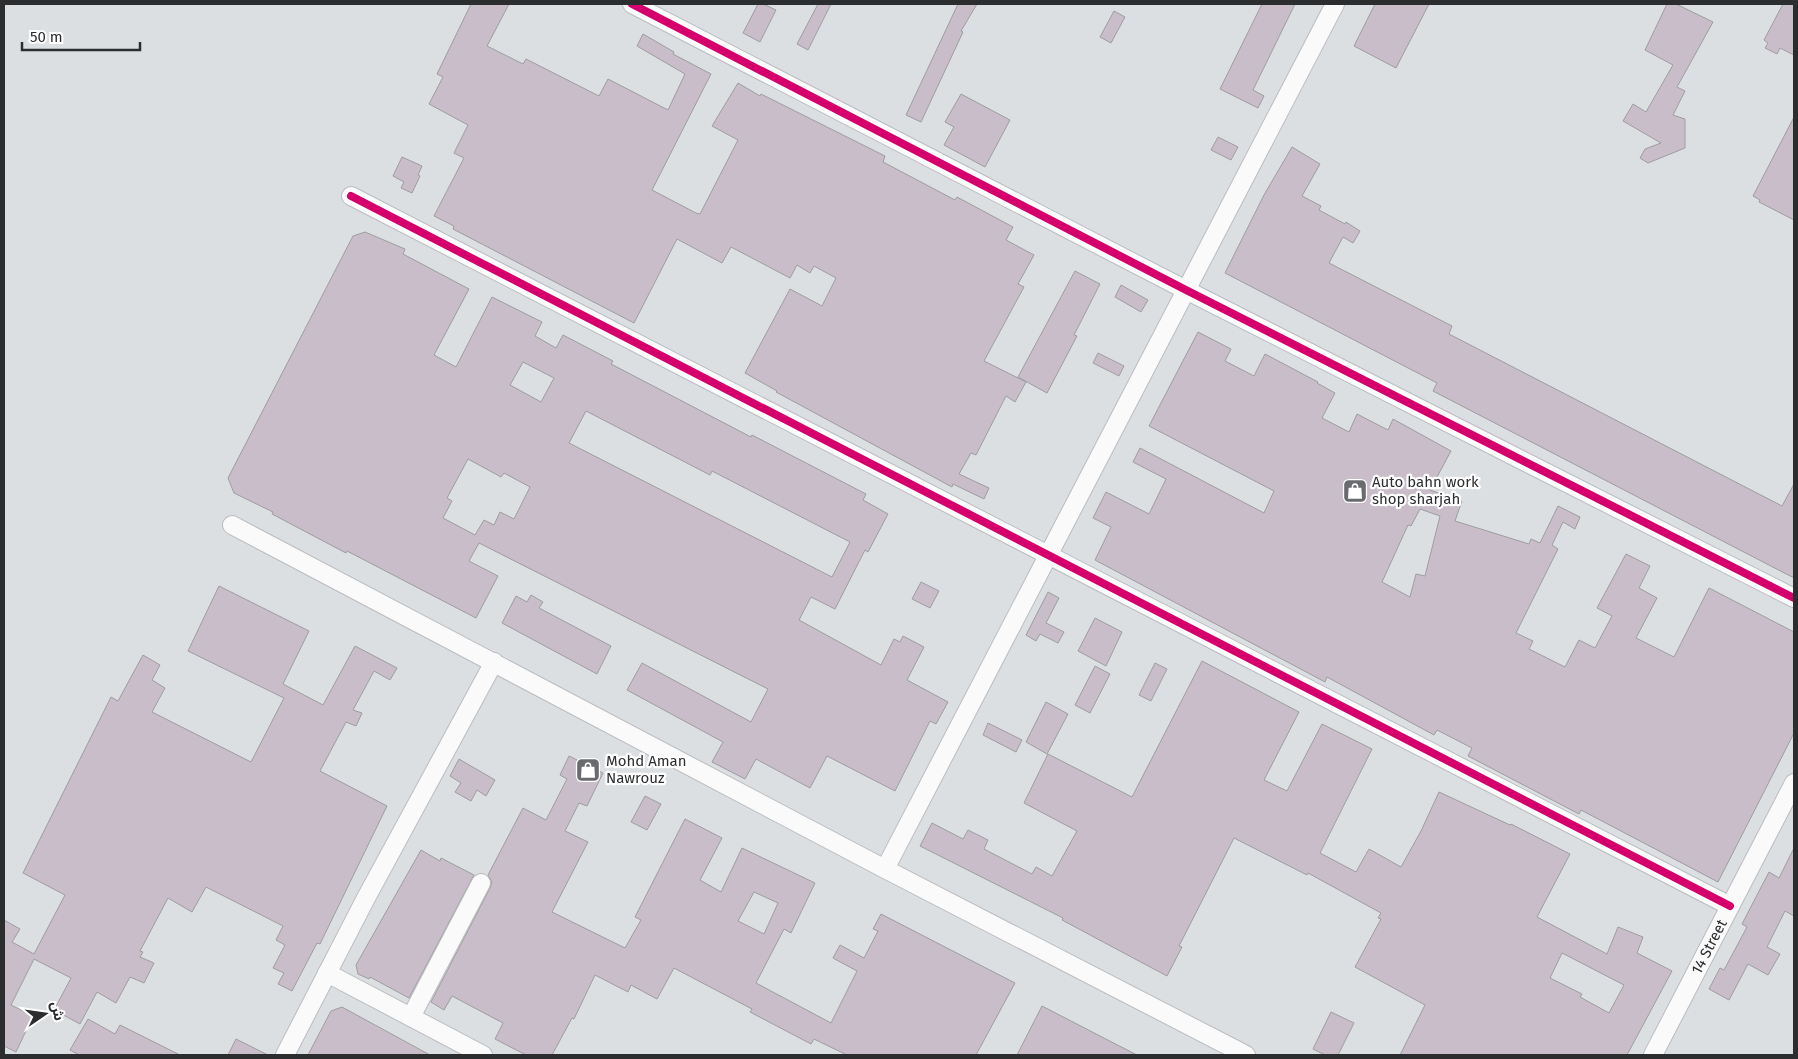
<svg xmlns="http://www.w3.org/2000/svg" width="1798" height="1059" font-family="'Fira Sans','Noto Sans Arabic',sans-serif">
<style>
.building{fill:#c9bdca;stroke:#9d9d9f;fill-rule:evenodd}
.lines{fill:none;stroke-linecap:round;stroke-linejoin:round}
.minor-casing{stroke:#babcbf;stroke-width:20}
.minor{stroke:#fafafb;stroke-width:18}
.cycleway-casing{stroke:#fff;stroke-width:11}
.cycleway{stroke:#d6006c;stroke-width:8}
.labels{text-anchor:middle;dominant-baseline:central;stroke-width:4.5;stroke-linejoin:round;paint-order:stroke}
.poi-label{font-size:15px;fill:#2b2d2f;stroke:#fff;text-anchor:start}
.street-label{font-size:15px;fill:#2b2d2f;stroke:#fff}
</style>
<rect width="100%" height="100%" fill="#dcdfe2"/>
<g class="building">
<path d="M471,4h38l-22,42 36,18 3,-5 73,37 9,-17 60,31 17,-36 -48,-28 6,-12 31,18 -1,2 38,20 -59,116 44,23 4,1 38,-74 -26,-14 26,-43 22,13 1,-2 124,62 -2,6 72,38 2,-3 56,30 -7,13 28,15 -16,29 6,3 -40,74 42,21 -11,20 -9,-6 -30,59 -5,-2 -12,21 30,14 -5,11 -31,-15 -1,3 -176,-95 1,-1 -32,-18 45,-84 32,17 14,-28 -22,-12 -4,7 -13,-8 -7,13 -59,-31 -9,16 -45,-24 -43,84 -181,-94 1,-3 -20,-10 30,-58 -10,-5 14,-28 -39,-21 14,-27 -6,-3z"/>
<path d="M758,4h5l13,6 -16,32 -17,-9z"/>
<path d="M818,4h13l-23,46 -11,-6z"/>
<path d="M958,4h19l-16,27 2,1 -42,90 -15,-7z"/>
<path d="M1262,4h33l-42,86 11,6 -6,12 -38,-19z"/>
<path d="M1375,4h54l-33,64 -42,-22z"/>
<path d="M1667,4h9l37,18 -36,65 8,4 -12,24 12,4v29l-37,15 -8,-5 5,-9 16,-6 -38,-22 10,-17 13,8 27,-47 -28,-15z"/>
<path d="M1783,4h11v51l-14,-7 -3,6 -12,-6 3,-5 -4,-3z"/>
<path d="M1114,11l11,6 -14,26 -11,-6z"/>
<path d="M961,94l49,26 -25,47 -41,-22 10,-18 -9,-5z"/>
<path d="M1794,117v103l-35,-18 1,-2 -7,-4z"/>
<path d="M1218,137l20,10 -7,13 -20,-10z"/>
<path d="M1292,147l28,17 -18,32 19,10 -2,4 26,14 1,-2 14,9 -7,12 -10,-6 -14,26 123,63 -3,8 333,172 12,-22v94l-361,-187 4,-8 -212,-110 39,-78z"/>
<path d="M402,157l20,9 -4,9 2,1 -8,17 -11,-5 3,-6 -11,-6z"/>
<path d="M365,232l40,17 -2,5 66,35 -35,66 22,12 36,-70 50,25 -7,14 21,12 7,-13 50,26 -2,3 140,73 1,-2 114,59 -3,6 25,14 -20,38 -3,-2 -30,59 -24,-12 -12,23 82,45 13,-26 6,3 3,-6 21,11 -17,33 41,22 -12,22 -6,-3 -35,70 -68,-35 -17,32 -54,-29 -11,20 -33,-17 11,-20 -96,-52 15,-27 109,59 17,-33 -289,-146 -10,18 29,15 -22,42 -129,-67 -1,2 -74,-39 1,-2 -39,-19 -6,-15 125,-242zM523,362l31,16 -13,24 -31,-17zM586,411l124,64 2,-4 138,71 -18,35 -263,-134zM468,459l33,18 3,-4 26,14 -16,32 -14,-7 -6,13 -10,-5 -9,15 -32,-17 9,-17 -5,-3z"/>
<path d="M1075,271l25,13 -26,51 3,1 -30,57 -29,-16z"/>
<path d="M1121,285l27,15 -7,12 -26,-15z"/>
<path d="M1198,332l33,17 -6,12 29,15 11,-22 53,28 -1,1 18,10 -13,25 27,14 8,-18 31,16 5,-11 58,32 -21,39 32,11 -7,20 74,23 2,-5 9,4 18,-37 22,11 -5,12 -12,-7 -11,23 6,4 -42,84 17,8 -4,8 36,18 14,-27 16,8 17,-32 -15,-8 29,-54 24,12 -11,22 18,10 -21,40 38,19 35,-69 85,44v101l-76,149 -137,-72 -2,4 -111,-58 4,-8 -35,-18 -3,5 -107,-58 -2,5 -230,-122 16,-33 -18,-9 13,-26 43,22 17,-35 -33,-17 7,-14 124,65 10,-22 -125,-65zM1420,509l20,7 -15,60 -9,-2 -6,23 -28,-15 26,-57 3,1z"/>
<path d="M1098,353l26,13 -5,10 -26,-13z"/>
<path d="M921,582l18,9 -9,17 -18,-9z"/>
<path d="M219,586l90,45 -26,53 40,21 32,-59 42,22 -7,12 -16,-9 -21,39 9,3 -6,13 -10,-4 -26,49 67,35 -67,138 -3,-1 -25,48 -14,-7 6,-11 -11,-5 12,-23 -9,-5 7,-14 -77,-39 -14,25 -24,-14 -28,53 3,1 -3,5 14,6 -10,20 -14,-6 -14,26 -19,-11 -17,32 -26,-14 17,-32 -37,-19 -23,46 22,11 -17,36 -12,-6v-126l16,9 -8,13 22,12 31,-59 -42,-22 88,-176 7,4 25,-46 17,10 -8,15 13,8 -13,24 99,50 33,-64 -96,-47z"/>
<path d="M1048,592l11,6 -13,25 18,9 -6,11 -18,-9 -4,7 -10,-6z"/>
<path d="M531,595l12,7 -4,6 72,38 -14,28 -95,-51 14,-27 11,6z"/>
<path d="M1095,618l27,14 -16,34 -28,-15z"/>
<path d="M1202,661l97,51 -35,68 23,11 35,-67 50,25 -52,104 36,19 13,-23 32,18 20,-36 18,-39 71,33 1,-1 59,30 -33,63 70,37 11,-27 25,10 -6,16 35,18 -45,84h-227l25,-50 -70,-38 26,-48 -3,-1 3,-5 -73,-40 -1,2 -73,-37 -55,108 3,1 -15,29 -105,-56 1,-2 -143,-72 12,-23 31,16 5,-9 20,10 -4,9 48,25 4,-7 16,9 25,-45 -53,-28 24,-49 84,43zM1562,953l62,32 -15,28 -29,-16 2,-3 -32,-16z"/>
<path d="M1155,663l12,6 -16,32 -12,-6z"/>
<path d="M1095,666l15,8 -20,39 -15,-8z"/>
<path d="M1046,702l22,12 -21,40 -21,-12z"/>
<path d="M988,723l34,17 -6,12 -33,-17z"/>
<path d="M569,756l34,17 -16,33 -8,-3 -14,28 23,11 -36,70 73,36 16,-28 -6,-3 50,-98 37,19 -22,42 21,12 21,-44 73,35 -24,50 -7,-4 -28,54 75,40 26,-52 -24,-13 7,-13 24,13 14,-27 -5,-2 8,-15 134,69 -39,72h-129l-33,-16 -3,5 -61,-32 2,-3 -78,-41 -17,31 -26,-14 -3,7 -33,-17 -21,44 -2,-1 -20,37h-26l-31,-16 8,-16 -51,-27 -8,14 -13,-8 59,-114 2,-6 -4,-7 35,-67 23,12 21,-41 -7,-4zM754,892l24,11 -14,31 -26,-13z"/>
<path d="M459,759l36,21 -9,16 -9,-6 -6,11 -16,-9 6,-9 -11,-7z"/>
<path d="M645,796l16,8 -14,26 -16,-8z"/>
<path d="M1794,848v68l-9,-5 -18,36 13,7 -12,21 -20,-11 -19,36 -20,-11 11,-21 4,2 23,-43 -5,-3 27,-52 10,6z"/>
<path d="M421,850l19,11 1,-3 33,17 -65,123 -39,-21 -1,2 -11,-5 -2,-9z"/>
<path d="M1042,1006l58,30 37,19h-120z"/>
<path d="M342,1007l88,48h-122l23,-44z"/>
<path d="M1331,1012l23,11 -16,32h-13l-12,-6z"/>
<path d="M88,1019l27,15 5,-9 60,30h-101l-9,-5z"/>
<path d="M236,1039l32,16h-40z"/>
</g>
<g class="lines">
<defs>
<g id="minor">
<path d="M632,4l554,286 608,308"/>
<path d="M351,196l1379,710"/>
<path d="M232,525l653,344 361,186"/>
<path d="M885,869l450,-865"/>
<path d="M327,973l156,82"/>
<path d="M411,1017l70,-134"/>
<path d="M285,1055l81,-157 128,-236"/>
<path id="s1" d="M1653,1055l141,-272"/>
</g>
</defs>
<use href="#minor" class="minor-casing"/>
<use href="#minor" class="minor"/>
<defs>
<g id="cycleway">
<path d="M632,4l554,286 608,308"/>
<path d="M351,196l1379,710"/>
</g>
</defs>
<use href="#cycleway" class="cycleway-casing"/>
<use href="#cycleway" class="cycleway"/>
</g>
<defs>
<symbol id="shop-square" viewBox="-11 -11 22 22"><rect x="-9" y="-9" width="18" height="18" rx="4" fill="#696b6e" stroke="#fff"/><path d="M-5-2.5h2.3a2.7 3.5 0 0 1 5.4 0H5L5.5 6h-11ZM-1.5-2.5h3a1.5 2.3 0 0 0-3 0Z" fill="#fff"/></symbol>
</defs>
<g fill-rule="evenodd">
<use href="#shop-square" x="1341" y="477" width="28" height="28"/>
<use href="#shop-square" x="574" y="756" width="28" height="28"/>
</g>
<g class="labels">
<g class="poi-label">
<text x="1372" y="482">Auto bahn work<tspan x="1372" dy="17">shop sharjah</tspan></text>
<text x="606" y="761">Mohd Aman<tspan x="606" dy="17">Nawrouz</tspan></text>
</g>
<g class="street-label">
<text stroke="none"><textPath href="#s1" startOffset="122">14 Street</textPath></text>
</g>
</g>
<rect width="1798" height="1059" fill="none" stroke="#2b2d2f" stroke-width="10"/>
<g transform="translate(45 1014) rotate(77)" stroke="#ffffff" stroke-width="4" paint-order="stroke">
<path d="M0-4L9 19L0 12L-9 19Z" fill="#2b2d2f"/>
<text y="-8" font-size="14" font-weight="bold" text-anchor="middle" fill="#2b2d2f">ش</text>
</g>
<path d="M22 42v8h118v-8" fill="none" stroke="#2b2d2f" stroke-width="2.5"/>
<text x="30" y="42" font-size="15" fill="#2b2d2f" stroke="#ffffff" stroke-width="4" paint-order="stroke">50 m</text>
</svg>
